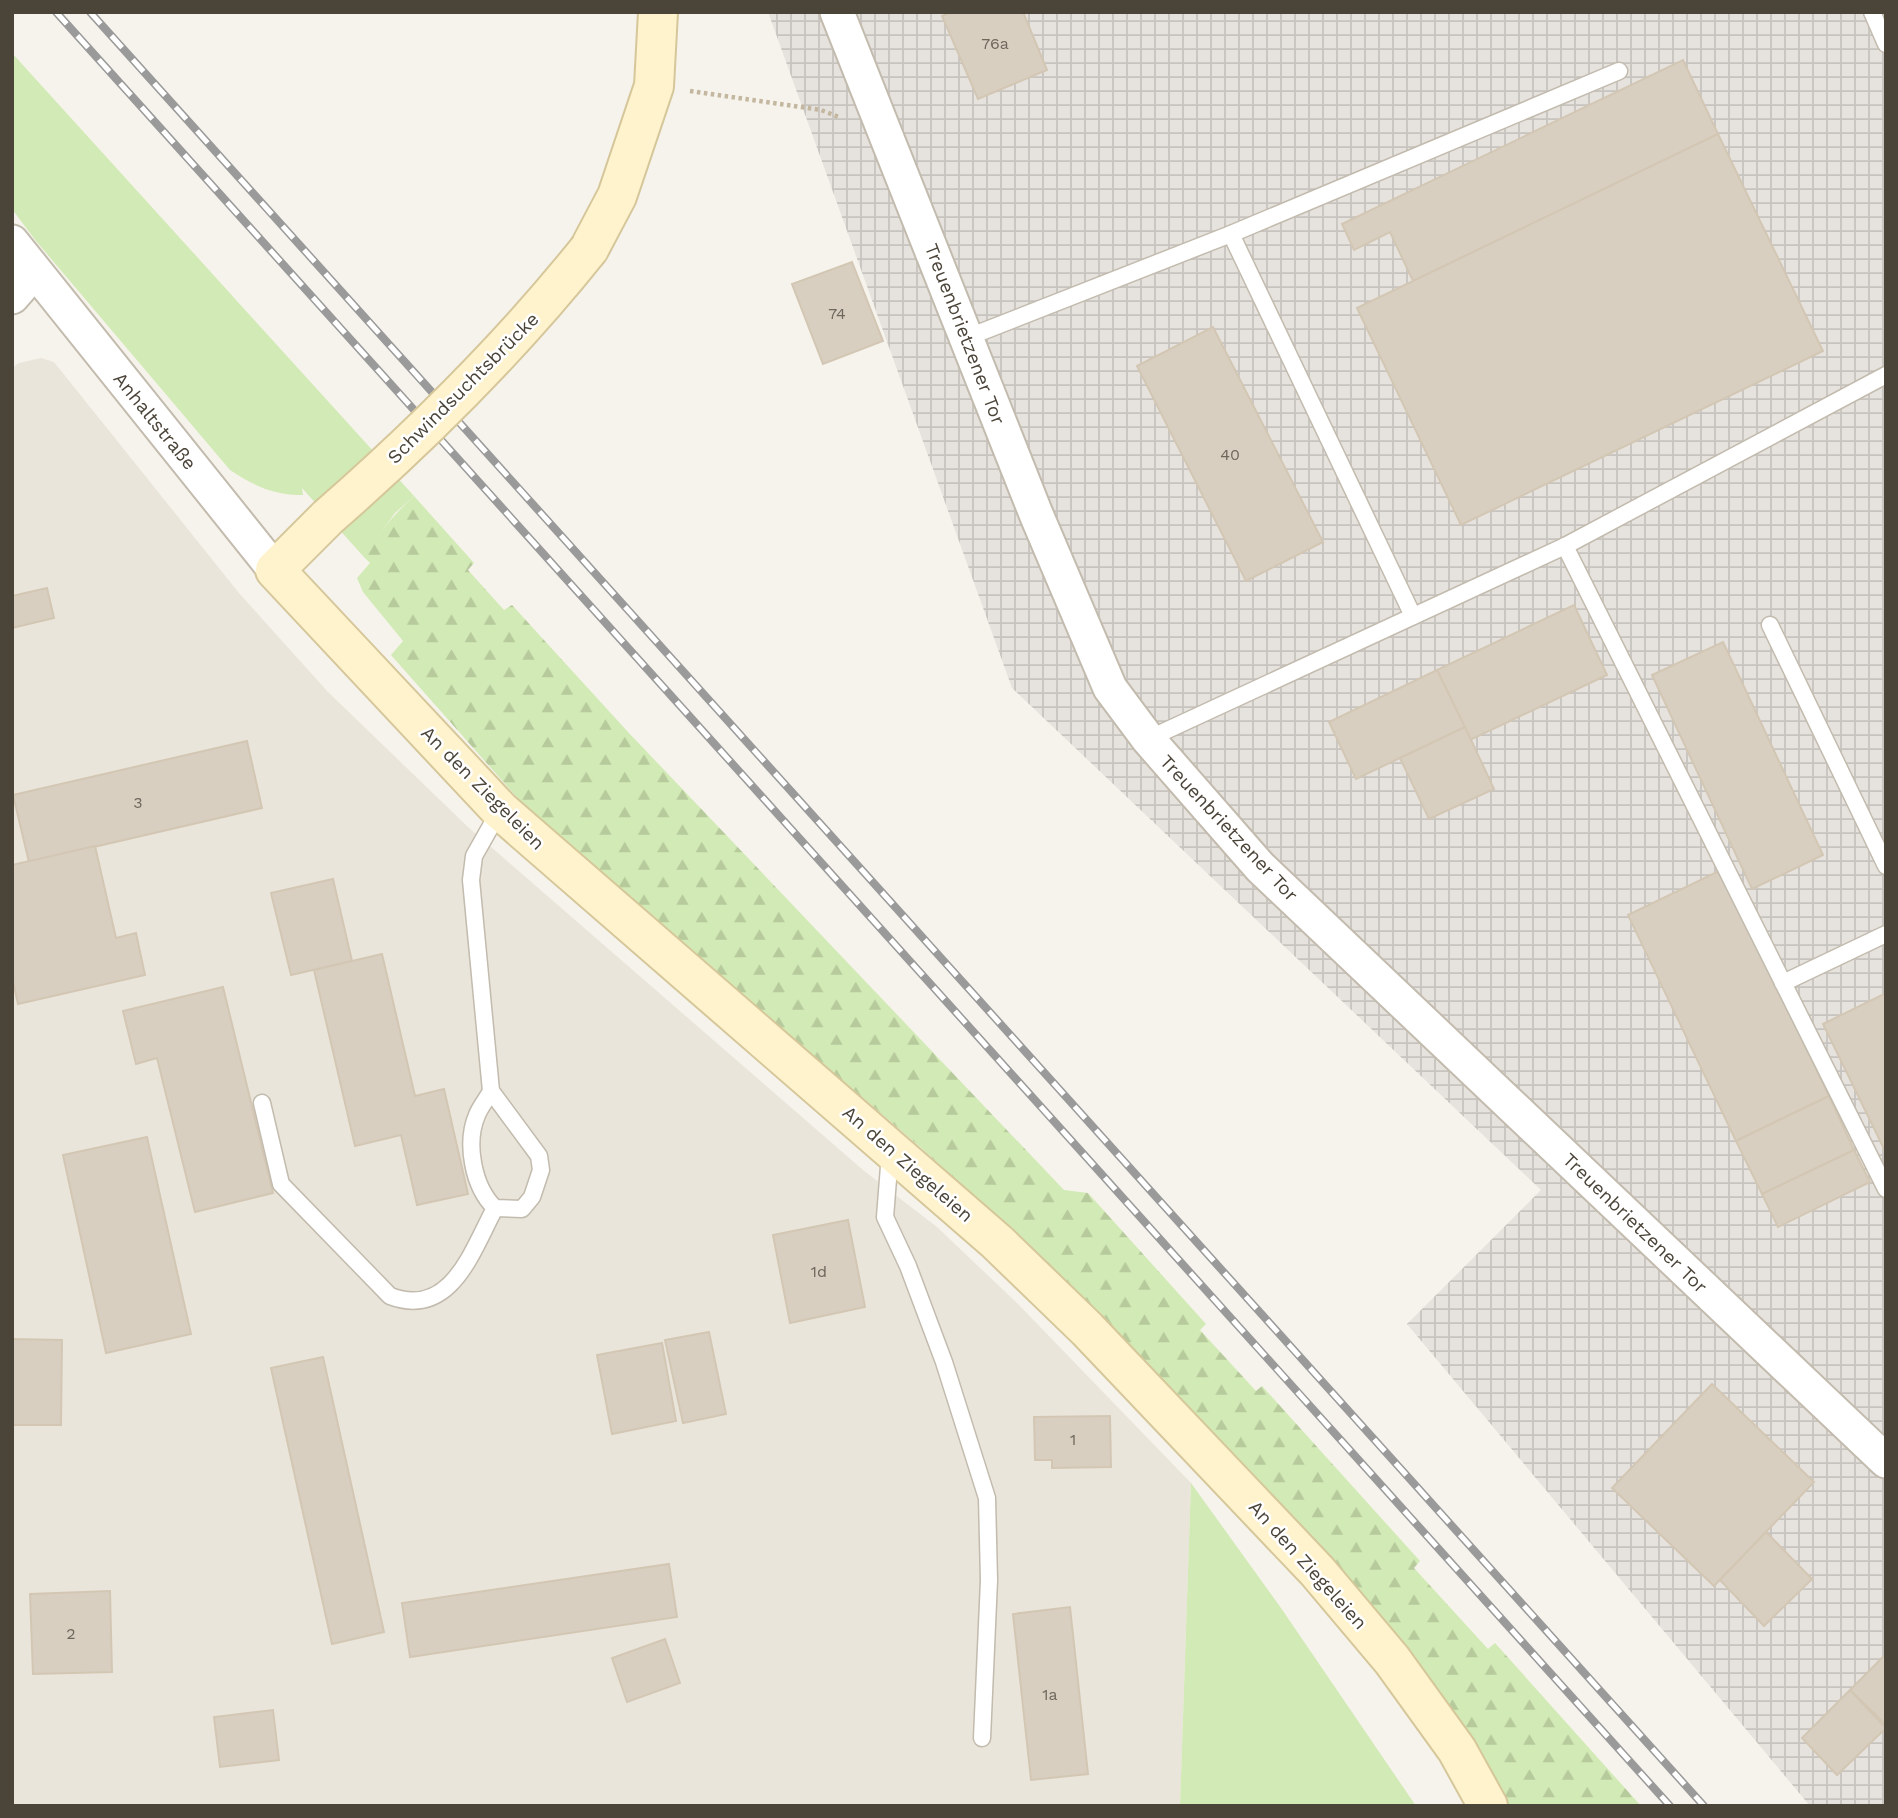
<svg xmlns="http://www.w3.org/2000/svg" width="1898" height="1818" font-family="'Work Sans',sans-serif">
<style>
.residential{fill:#eae5da}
.industrial{fill:url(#industrial-grid)}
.grass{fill:#d2eab5}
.forest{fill:url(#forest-firs)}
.building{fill:#d8cfc1;stroke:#d3c7b4;stroke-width:2}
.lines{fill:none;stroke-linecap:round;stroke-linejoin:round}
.lane-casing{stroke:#c2bbae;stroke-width:19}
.street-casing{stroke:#c2bbae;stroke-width:37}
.secondary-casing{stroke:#d6c79b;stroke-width:42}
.path{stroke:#c4b79f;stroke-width:4.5;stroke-dasharray:3.5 3.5;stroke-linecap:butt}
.lane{stroke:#fff;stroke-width:16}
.street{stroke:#fff;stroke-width:33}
.secondary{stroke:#fff3cd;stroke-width:38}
.rail-casing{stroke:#9a9a9a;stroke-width:8}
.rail{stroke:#fff;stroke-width:5;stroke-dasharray:16;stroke-linecap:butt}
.secondary-bridge-casing{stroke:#d6c79b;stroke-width:42;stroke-linecap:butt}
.secondary-bridge{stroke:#fff3cd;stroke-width:38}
.labels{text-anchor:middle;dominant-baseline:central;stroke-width:5;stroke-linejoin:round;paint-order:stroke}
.number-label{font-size:16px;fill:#6e675b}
.street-label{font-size:19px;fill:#4b4439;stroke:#fff}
</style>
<defs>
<pattern id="industrial-grid" width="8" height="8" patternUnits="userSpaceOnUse" patternTransform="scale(1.75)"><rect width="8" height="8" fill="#e6e2dd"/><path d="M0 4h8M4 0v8" fill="none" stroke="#c7c3be"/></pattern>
<pattern id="forest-firs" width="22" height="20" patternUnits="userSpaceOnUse" patternTransform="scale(1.75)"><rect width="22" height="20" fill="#d2eab5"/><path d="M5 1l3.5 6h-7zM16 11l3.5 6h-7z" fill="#b6ca9c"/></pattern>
</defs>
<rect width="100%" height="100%" fill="#f6f3ec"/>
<path class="residential" d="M41,358l13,4 185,231 89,99 140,135 395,343 74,57 81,77 173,179 -11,323h-1168v-1438l7,-5z"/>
<path class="industrial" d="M768,12h1118v1794h-76l-403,-482 134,-134 -529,-502z"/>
<g class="grass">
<path d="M12,53l402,443 -19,17 -32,43 -61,-68 1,7c-28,1 -49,-9 -73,-25l-194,-229 -24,-32z"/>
<path d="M1191,1483l90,125 135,198h-236z"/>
</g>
<path class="forest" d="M414,496l60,67 -6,7 36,40 8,-5 116,127 436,458 24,3 118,131 -6,6 56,61 6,-5 158,175 -6,7 74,81 7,-6 146,163h-133l-19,-36 -60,-91 -80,-100 -320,-333 -109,-99 -391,-336 -138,-156 12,-14 -40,-49 -6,-14 13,-15 -7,-7c15,-22 31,-42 51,-60z"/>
<g class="building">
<path d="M951,12h72l24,58 -69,29 -36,-83z"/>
<path d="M1683,60l35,74 -305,147 -23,-49 -36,18 -12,-26z"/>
<path d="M1718,134l105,217 -362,174 -104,-217z"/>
<path d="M852,262l31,79 -60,23 -31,-80z"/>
<path d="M1213,327l110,215 -77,39 -109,-215z"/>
<path d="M47,588l7,30 -42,10v-32z"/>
<path d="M1574,605l33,70 -137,65 -33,-70z"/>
<path d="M1723,642l100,213 -71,34 -100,-214z"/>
<path d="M1437,670l28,57 -109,52 -27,-57z"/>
<path d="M1465,727l29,62 -65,30 -29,-61z"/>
<path d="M247,741l15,67 -233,54 -16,-67z"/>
<path d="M95,846l21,92 20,-5 9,42 -127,29 -6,-27v-112z"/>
<path d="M1721,870l108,226 -93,45 -108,-226z"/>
<path d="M333,879l19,82 -61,14 -20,-82z"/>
<path d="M382,954l33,142 29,-7 24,105 -51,11 -16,-70 -46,11 -41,-176z"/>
<path d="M223,987l50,206 -78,19 -38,-154 -21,6 -13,-53z"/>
<path d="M1886,993v160l-63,-129z"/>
<path d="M1829,1096l25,54 -92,44 -26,-53z"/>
<path d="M147,1137l44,197 -85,19 -43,-198z"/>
<path d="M1854,1150l16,32 -92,45 -16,-33z"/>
<path d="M848,1220l17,87 -75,16 -17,-88z"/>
<path d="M709,1332l17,82 -43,9 -18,-83z"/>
<path d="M12,1339l50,1 -1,85h-49z"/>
<path d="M662,1343l14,78 -64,13 -15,-79z"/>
<path d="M323,1357l61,275 -52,12 -61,-276z"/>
<path d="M1712,1384l102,98 -100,104 -102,-98z"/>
<path d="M1110,1416l1,51 -59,1v-8h-17l-1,-43z"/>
<path d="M1766,1532l46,47 -48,47 -44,-46z"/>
<path d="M669,1564l8,53 -267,40 -8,-54z"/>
<path d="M110,1591l2,81 -79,2 -3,-80z"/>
<path d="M1070,1607l18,167 -57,6 -18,-166z"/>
<path d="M665,1639l15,44 -53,19 -15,-44z"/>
<path d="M1886,1654v71l-36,-35z"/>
<path d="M1850,1690l36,38 -49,47 -35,-37z"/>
<path d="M273,1710l6,50 -59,7 -6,-50z"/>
</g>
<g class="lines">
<defs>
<g id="lane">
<path d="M1872,12l14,32"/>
<path d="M1231,234l388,-163"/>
<path d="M966,338l265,-104 182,382"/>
<path d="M1565,546l321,643"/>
<path d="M1770,625l116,241"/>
<path d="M1148,739l417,-193 321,-171"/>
<path d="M1783,983l103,-49"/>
<path d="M491,1091c-4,8 -11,16 -14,24 -12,28 -4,72 18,93l27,1 10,-12 9,-27 -2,-14 -48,-65 -20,-211 3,-24 26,-46"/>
<path d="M262,1103l19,81 109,112c61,23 82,-45 105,-88"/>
<path d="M890,1154l-5,63 23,49 36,96 43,136 2,82 -7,158"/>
</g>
<g id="street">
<path d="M837,12l199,502 74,174 38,51 112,128 626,594"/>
<path d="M12,242l263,328"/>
<path d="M12,297l22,-25"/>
</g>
<g id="secondary">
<path d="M589,249l28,-53 37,-110 4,-74"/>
<path d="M328,517l-53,53 225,240 497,432 90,87 230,242 75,89 65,90 31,56"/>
</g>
</defs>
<use href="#lane" class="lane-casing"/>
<use href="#street" class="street-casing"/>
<use href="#secondary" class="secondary-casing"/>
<path class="path" d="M690,91l131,19 18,7"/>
<use href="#lane" class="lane"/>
<use href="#street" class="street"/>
<use href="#secondary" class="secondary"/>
<defs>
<g id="rail">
<path d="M56,12l1614,1794"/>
<path d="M90,12l1614,1794"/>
</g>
</defs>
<use href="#rail" class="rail-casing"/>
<use href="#rail" class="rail"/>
<defs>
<path id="secondary-bridge" d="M328,517c95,-83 182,-169 261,-268"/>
</defs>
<use href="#secondary-bridge" class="secondary-bridge-casing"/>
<use href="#secondary-bridge" class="secondary-bridge"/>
</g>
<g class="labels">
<g class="number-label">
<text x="995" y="43">76a</text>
<text x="837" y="313">74</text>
<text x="1230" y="454">40</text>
<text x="138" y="802">3</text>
<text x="819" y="1271">1d</text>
<text x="1073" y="1439">1</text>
<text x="71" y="1633">2</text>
<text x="1050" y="1694">1a</text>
</g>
<g class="street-label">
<text transform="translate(965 334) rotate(69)">Treuenbrietzener Tor</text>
<text transform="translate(463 388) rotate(-45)">Schwindsuchtsbrücke</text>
<text transform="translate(155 421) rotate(51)">Anhaltstraße</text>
<text transform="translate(483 788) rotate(45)">An den Ziegeleien</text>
<text transform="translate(1229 828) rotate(47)">Treuenbrietzener Tor</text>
<text transform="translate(908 1164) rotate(41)">An den Ziegeleien</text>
<text transform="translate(1635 1223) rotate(44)">Treuenbrietzener Tor</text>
<text transform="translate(1308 1565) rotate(48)">An den Ziegeleien</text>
</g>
</g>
<rect width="1898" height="1818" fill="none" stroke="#4b4439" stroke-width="28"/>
</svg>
